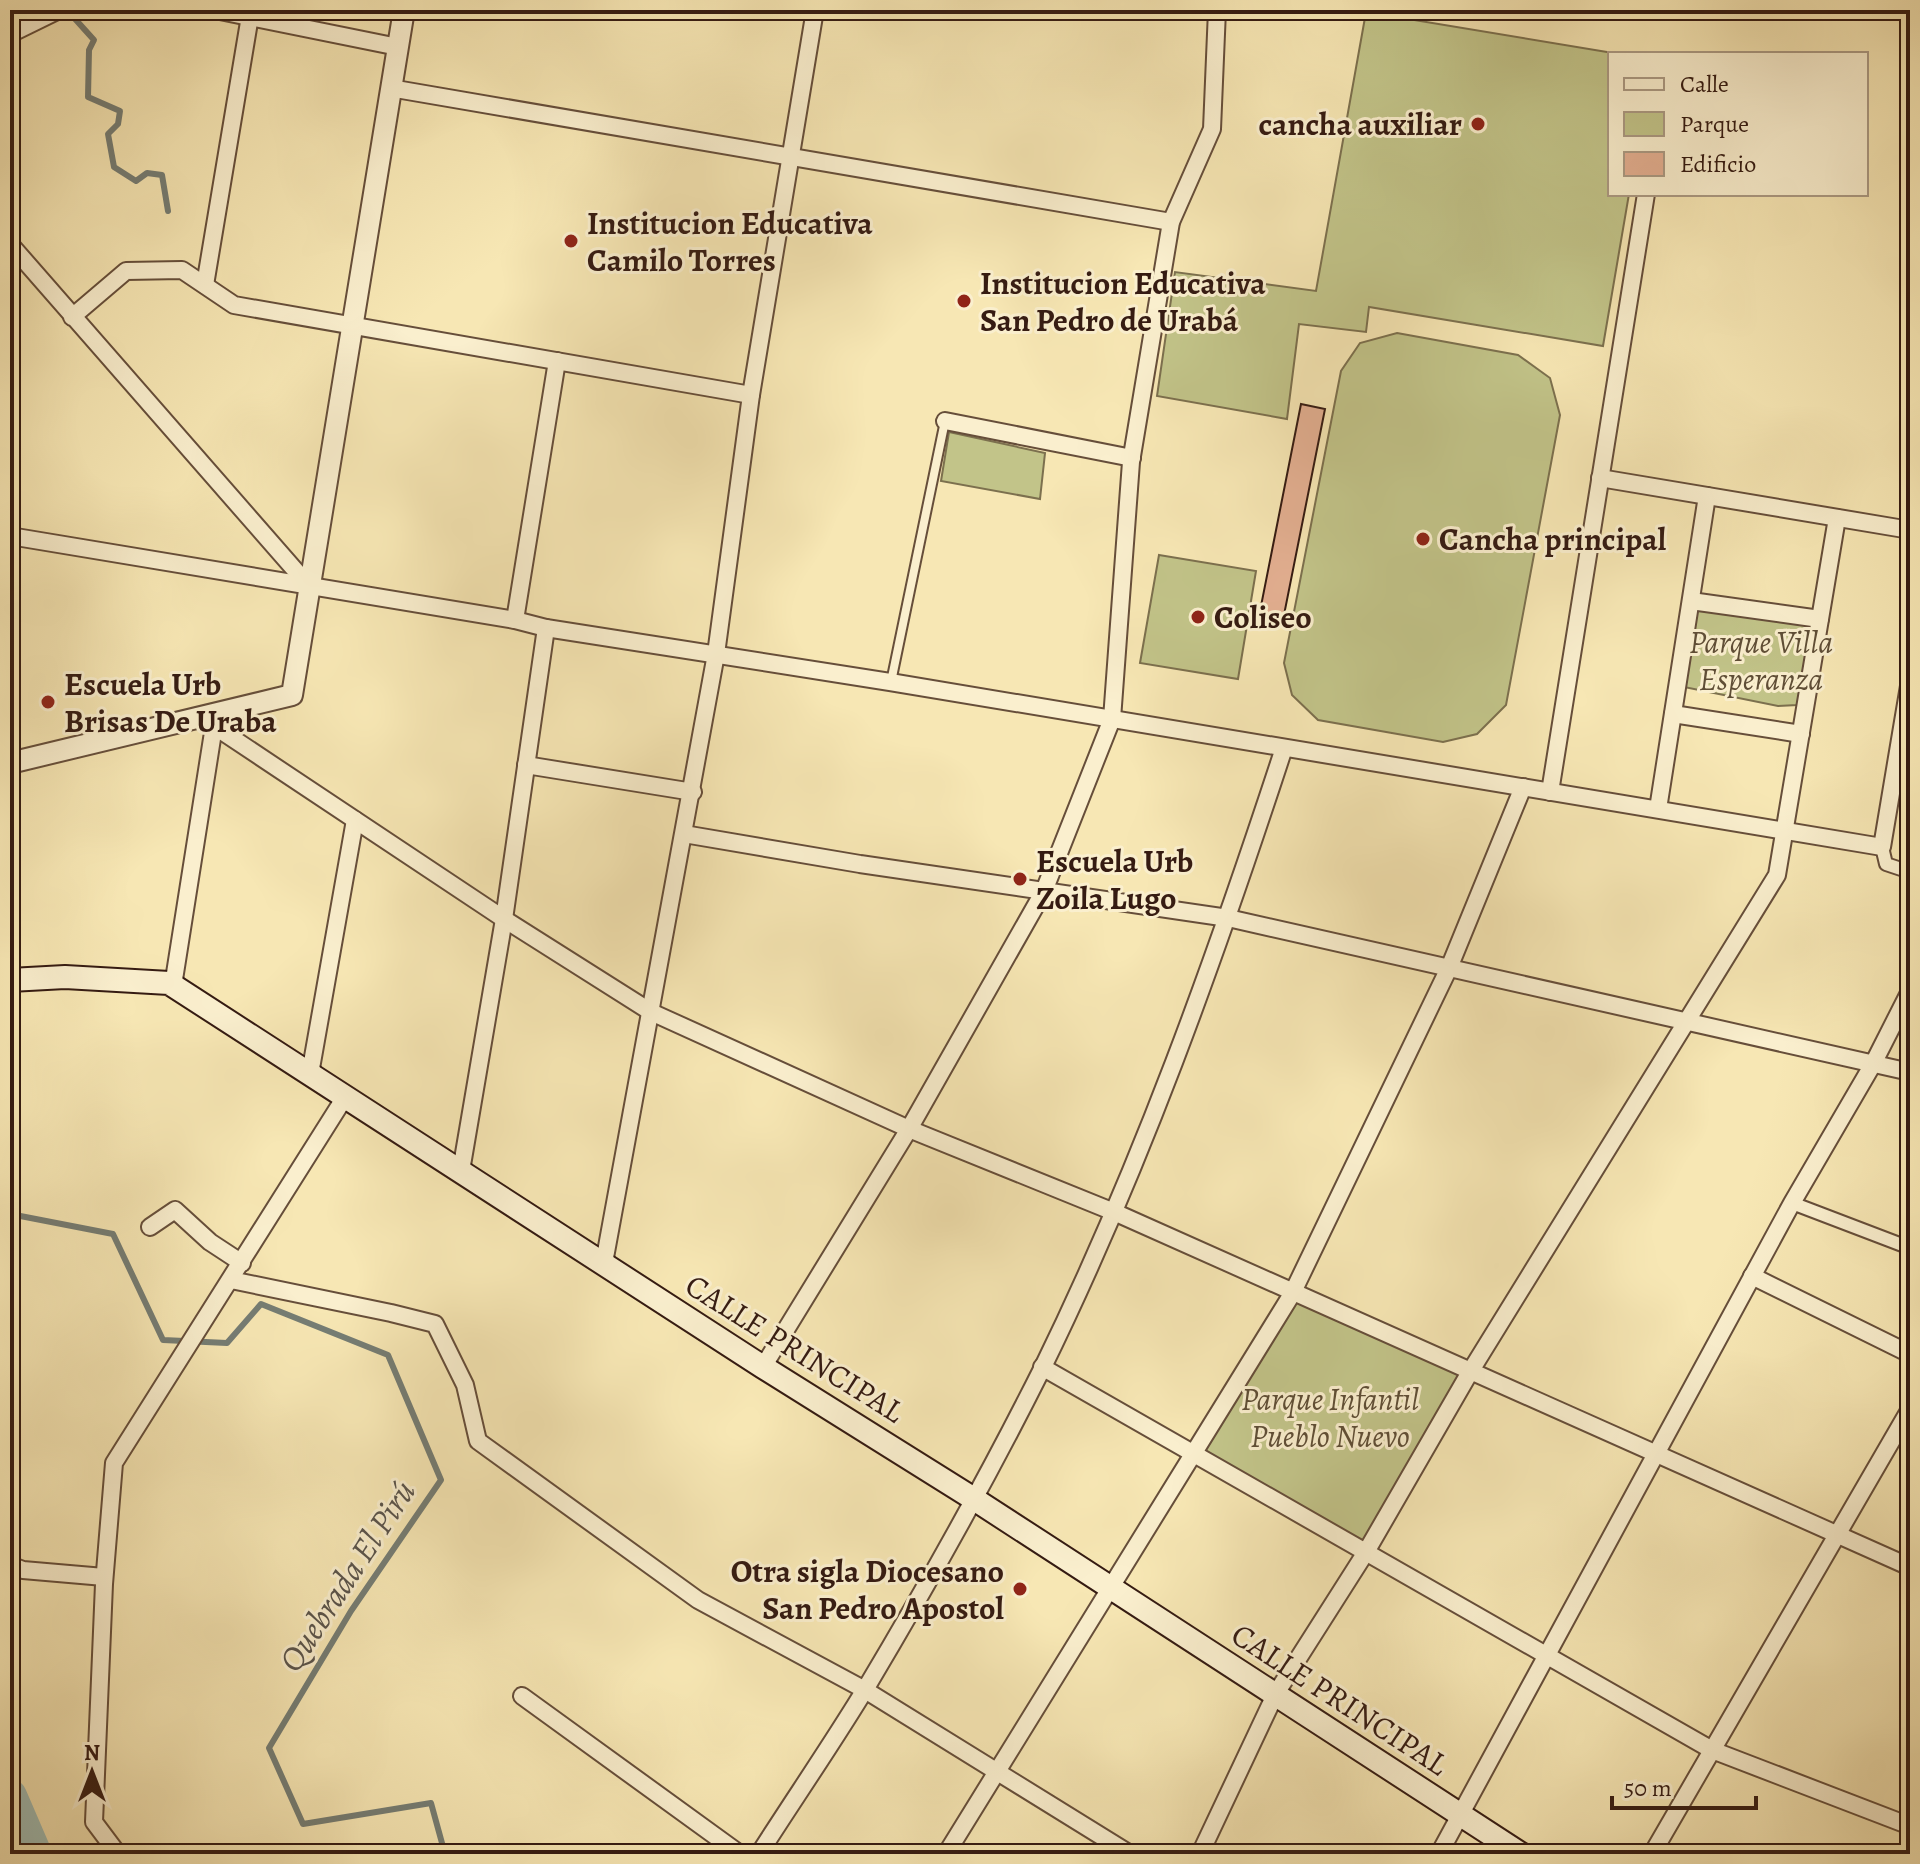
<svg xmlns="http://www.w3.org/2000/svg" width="1920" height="1864" font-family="Alegreya,serif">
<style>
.green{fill:#c2c489;stroke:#7c704e;stroke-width:2}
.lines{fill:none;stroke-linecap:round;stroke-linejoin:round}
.stream{stroke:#757d74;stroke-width:6}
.river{stroke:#a0beb6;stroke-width:34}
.building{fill:#e3af91;stroke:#351b12;stroke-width:2}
.service-casing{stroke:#664e3a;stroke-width:12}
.pedestrian-casing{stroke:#664e3a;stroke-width:16}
.minor-casing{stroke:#664e3a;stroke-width:20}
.tertiary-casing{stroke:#664e3a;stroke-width:24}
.secondary-casing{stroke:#351b12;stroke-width:26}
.service{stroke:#faefce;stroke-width:8}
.pedestrian{stroke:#faefce;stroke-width:12}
.minor{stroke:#faefce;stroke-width:16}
.tertiary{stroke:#faefce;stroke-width:20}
.secondary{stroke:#faefce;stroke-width:22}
.poi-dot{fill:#8f2418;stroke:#faefce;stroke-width:3}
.labels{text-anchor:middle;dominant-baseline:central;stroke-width:6;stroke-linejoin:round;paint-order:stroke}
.poi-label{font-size:32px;font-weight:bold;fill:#351b12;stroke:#faefce;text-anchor:start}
.park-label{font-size:32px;font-style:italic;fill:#5f4e36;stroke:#faefce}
.street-label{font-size:32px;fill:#351b12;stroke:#faefce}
.water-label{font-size:34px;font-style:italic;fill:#5a544b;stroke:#faefce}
</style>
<rect width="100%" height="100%" fill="#f7e7b4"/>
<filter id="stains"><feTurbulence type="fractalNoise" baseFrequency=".0025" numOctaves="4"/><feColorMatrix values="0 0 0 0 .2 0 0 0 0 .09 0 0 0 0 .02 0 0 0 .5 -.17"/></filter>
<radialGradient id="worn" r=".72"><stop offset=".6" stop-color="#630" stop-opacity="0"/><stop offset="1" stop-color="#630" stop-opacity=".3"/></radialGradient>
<g class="green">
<path d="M1366,12l253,42h-9v140h19l-26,152 -234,-39 -3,25 -67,-8 -12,95 -130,-23 18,-124 141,19z"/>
<path d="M1397,333l121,22 32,23 10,37 -54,290 -29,29 -34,8 -125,-22 -26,-25 -8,-32 57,-292 19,-28z"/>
<path d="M949,432l96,21 -5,46 -99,-18z"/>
<path d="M1159,555l97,16 -18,108 -98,-16z"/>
<path d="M1697,608l116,17 -16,80 -19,1 -94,-19z"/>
<path d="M1292,1294l178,78 -104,180 -173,-98z"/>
</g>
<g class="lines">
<g class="stream">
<path d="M67,10l27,30 -5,10 -1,47 32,14 -2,13 -10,10 6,33 22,14 11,-8 15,2 6,36"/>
<path d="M10,1214l103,20 50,106 64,3 34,-39 127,51 53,125 -90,131 -82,137 34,76 128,-21 14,51"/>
</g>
<path class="river" d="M10,1796l25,58"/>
</g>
<path class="building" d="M1301,404l24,5 -42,211 -23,-9z"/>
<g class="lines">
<defs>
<path id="service" d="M891,682l54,-261"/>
<g id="pedestrian">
<path d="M1882,847l4,17 24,8"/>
<path d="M1792,1203l118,45"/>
</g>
<g id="minor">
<path d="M215,10l183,37"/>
<path d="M10,34l49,-24"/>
<path d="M390,88l781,134"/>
<path d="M10,244l299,342"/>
<path d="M205,285l46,-275"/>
<path d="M72,317l54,-46 56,-1 52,35 517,90"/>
<path d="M945,421l187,37"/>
<path d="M1600,478l310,52"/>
<path d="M10,536l505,84 31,8 344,54 992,165 28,-167"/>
<path d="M1691,601l129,18"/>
<path d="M515,620l42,-259"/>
<path d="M1673,714l128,20"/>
<path d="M209,715l5,11 290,193 147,93 258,117 205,83 796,355"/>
<path d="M526,765l167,27"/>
<path d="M1550,792l96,-598"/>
<path d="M1658,809l49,-313"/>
<path d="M684,834l176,30 368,54 682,154"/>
<path d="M173,986l41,-260"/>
<path d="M310,1074l45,-254"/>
<path d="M461,1171l43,-252 42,-291"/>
<path d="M150,1227l25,-17 35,32 32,21"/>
<path d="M604,1263l112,-609 35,-259 64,-385"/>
<path d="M1752,1276l158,78"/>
<path d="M231,1280l160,33 44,11 30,61 13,56 220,159 167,90 265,164"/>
<path d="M763,1367l146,-238 135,-238 68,-172 19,-257 40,-240 41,-93 5,-119"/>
<path d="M1042,1367l670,383 198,76"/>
<path d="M10,1565l13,5 81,7"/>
<path d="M522,1696l218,158"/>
<path d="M118,1854l-24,-32 10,-238 10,-121 231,-366"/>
<path d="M759,1854c35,-55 73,-110 107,-166 62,-104 122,-211 176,-319 98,-200 173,-410 242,-621"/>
<path d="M946,1854l346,-560 157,-326 74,-181"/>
<path d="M1200,1854l75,-159 91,-143 104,-180 307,-497 60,-357"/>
<path d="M1439,1854l353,-651 81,-139 37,-73"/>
<path d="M1652,1854l258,-445"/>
</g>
<path id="tertiary" d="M10,763l282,-68 112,-685"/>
<path id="secondary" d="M10,980l55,-3 104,6 594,384 211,132 547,355"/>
</defs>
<use href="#service" class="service-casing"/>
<use href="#pedestrian" class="pedestrian-casing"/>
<use href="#minor" class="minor-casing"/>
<use href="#tertiary" class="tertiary-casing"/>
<use href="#secondary" class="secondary-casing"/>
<use href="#service" class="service"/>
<use href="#pedestrian" class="pedestrian"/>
<use href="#minor" class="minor"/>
<use href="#tertiary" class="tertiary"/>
<use href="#secondary" class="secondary"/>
</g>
<g class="poi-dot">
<circle cx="1478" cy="124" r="8"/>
<circle cx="571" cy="241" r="8"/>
<circle cx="964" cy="301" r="8"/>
<circle cx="1423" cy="539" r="8"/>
<circle cx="1198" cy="617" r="8"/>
<circle cx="48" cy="702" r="8"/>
<circle cx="1020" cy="879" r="8"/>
<circle cx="1020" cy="1589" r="8"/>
</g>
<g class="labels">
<g class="poi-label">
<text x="1462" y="124" text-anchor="end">cancha auxiliar</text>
<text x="587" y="223">Institucion Educativa<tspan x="587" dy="37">Camilo Torres</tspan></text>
<text x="980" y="283">Institucion Educativa<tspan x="980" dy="37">San Pedro de Urabá</tspan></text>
<text x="1439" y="539">Cancha principal</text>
<text x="1214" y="617">Coliseo</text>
<text x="64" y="684">Escuela Urb<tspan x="64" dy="37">Brisas De Uraba</tspan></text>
<text x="1036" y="861">Escuela Urb<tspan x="1036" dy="37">Zoila Lugo</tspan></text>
<text x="1004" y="1571" text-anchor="end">Otra sigla Diocesano<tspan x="1004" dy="37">San Pedro Apostol</tspan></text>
</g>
<g class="park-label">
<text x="1761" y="642">Parque Villa<tspan x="1761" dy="37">Esperanza</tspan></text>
<text x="1330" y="1399">Parque Infantil<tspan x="1330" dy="37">Pueblo Nuevo</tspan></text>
</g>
<g class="street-label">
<text transform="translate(795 1348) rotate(32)">CALLE PRINCIPAL</text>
<text transform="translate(1340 1699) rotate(33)">CALLE PRINCIPAL</text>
</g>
<g class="water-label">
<text transform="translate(347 1576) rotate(-57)">Quebrada El Pirú</text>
</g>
</g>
<rect width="1920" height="1864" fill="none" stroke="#f7e7b4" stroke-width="40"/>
<rect x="12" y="12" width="1896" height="1840" fill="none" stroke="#351b12" stroke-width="4"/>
<rect x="20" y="20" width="1880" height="1824" fill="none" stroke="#351b12" stroke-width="2"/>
<rect x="1608" y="52" width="260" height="144" fill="#faefce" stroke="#ab9a83" stroke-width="2"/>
<rect x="1624" y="78" width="40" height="12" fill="#faefce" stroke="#ab9a83" stroke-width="2"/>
<text x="1680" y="92" font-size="24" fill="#351b12">Calle</text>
<rect x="1624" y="112" width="40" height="24" fill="#c2c489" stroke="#ab9a83" stroke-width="2"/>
<text x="1680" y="132" font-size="24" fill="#351b12">Parque</text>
<rect x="1624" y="152" width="40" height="24" fill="#e3af91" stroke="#ab9a83" stroke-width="2"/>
<text x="1680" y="172" font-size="24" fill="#351b12">Edificio</text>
<g transform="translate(92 1772)" stroke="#faefce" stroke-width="6" paint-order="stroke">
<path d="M0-6L14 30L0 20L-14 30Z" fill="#351b12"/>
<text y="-12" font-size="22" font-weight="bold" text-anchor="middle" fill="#351b12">N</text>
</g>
<path d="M1612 1796v12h144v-12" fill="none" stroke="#351b12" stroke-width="4"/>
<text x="1624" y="1796" font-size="24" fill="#351b12" stroke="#faefce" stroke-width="6" paint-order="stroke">50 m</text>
<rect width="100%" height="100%" filter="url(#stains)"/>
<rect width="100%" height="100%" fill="url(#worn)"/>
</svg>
